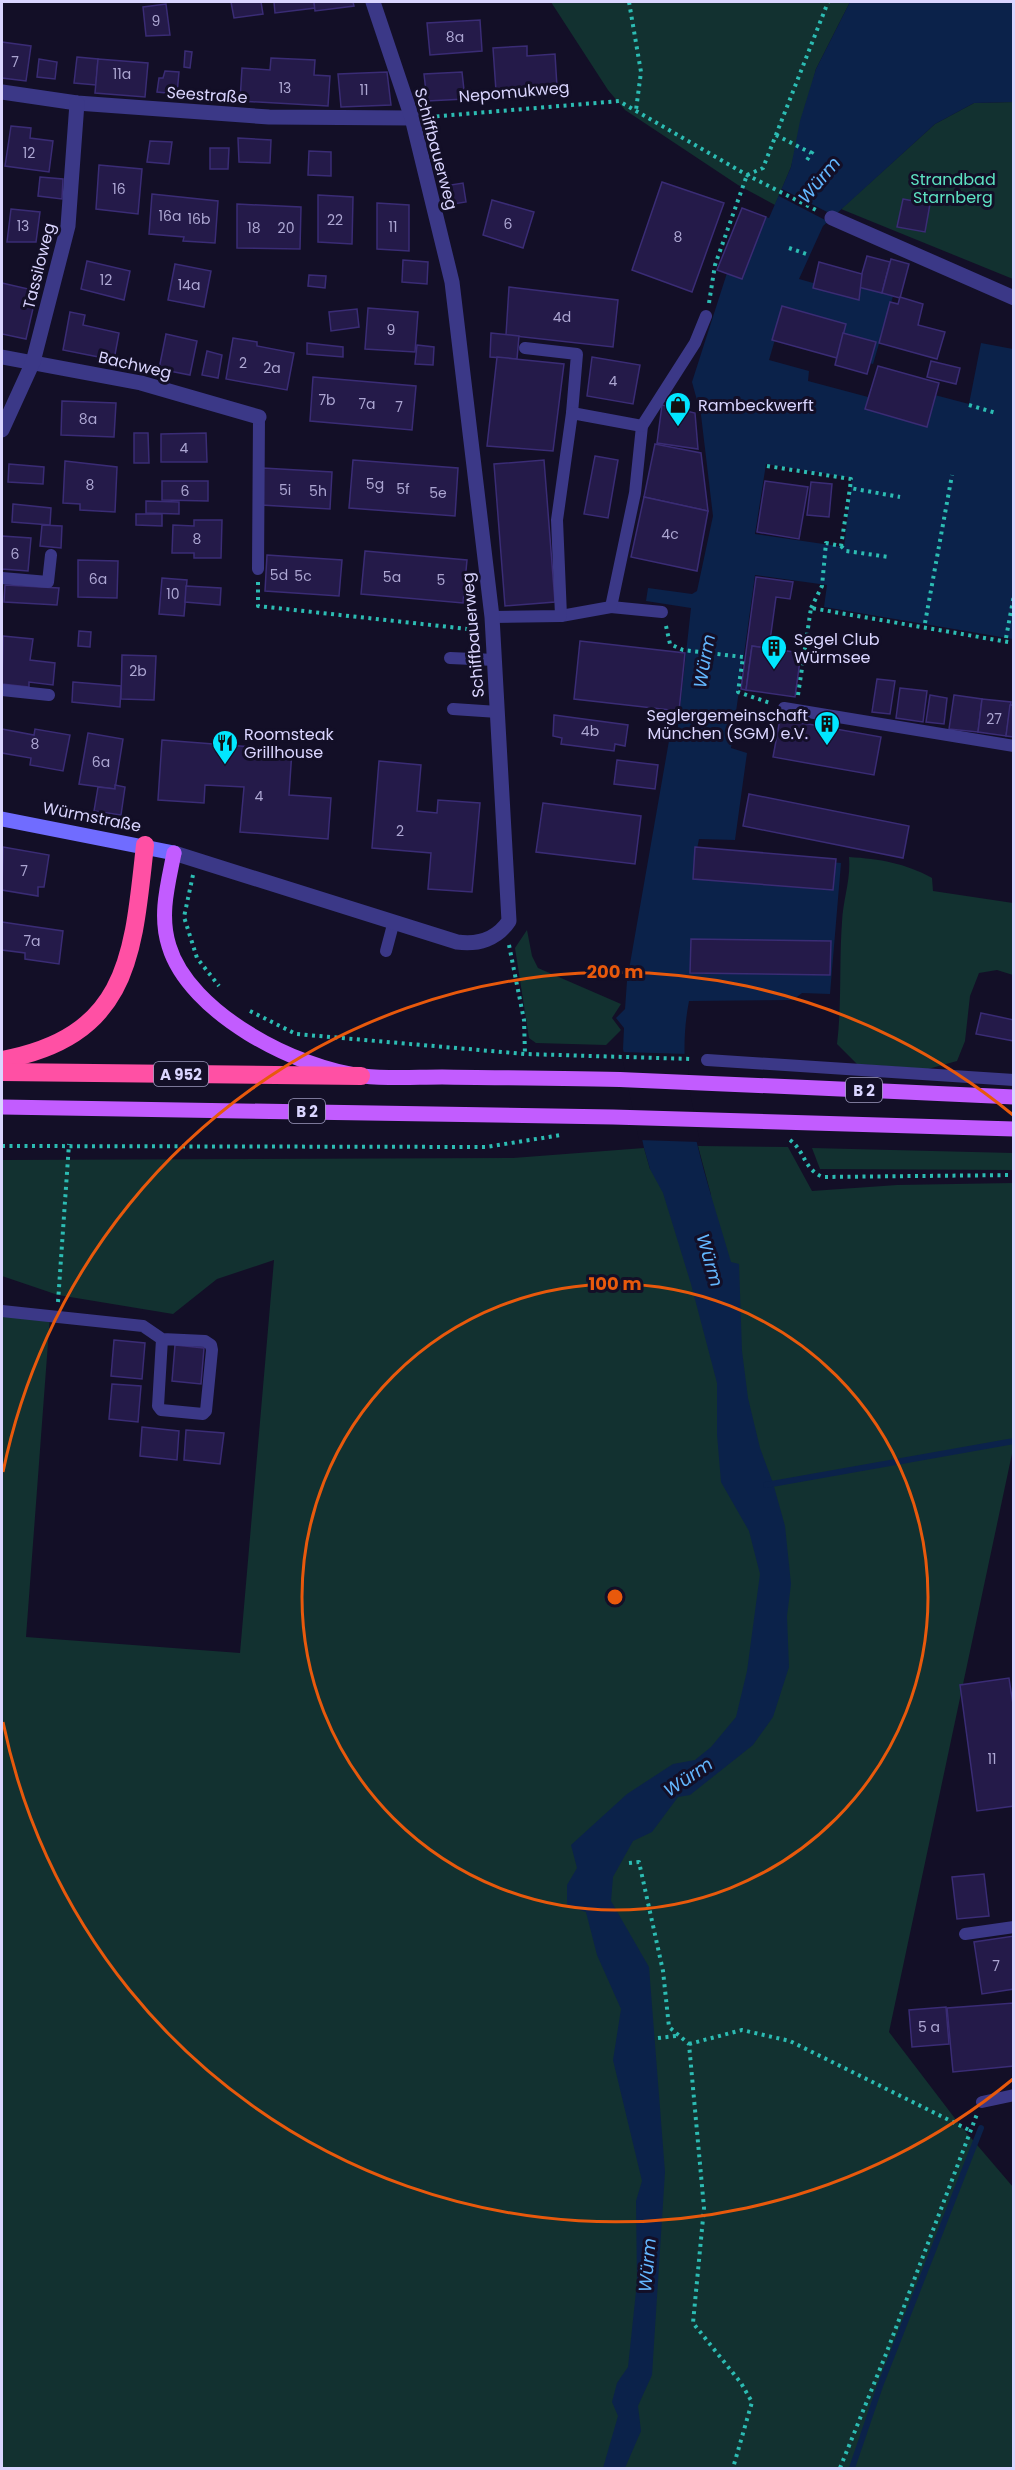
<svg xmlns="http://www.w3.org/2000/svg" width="1015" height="2470" font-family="Poppins,sans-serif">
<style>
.green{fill:#123130}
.water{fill:#0b224a;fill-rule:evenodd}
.pier{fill:#130f27}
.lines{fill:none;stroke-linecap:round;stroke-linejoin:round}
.stream{stroke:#0b224a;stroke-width:6}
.building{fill:#241a49;stroke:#3a2c75;stroke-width:1.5}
.path{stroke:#2cbcb3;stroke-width:4;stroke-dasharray:3 4.5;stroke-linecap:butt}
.lane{stroke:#3b3887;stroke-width:12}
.street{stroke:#3b3887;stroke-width:15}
.secondary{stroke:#706cff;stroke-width:15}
.primary{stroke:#c25cff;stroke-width:15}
.highway{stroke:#ff50a4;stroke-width:18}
.ring{fill:none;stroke:#e8590c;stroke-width:3}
.labels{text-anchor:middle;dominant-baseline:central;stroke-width:6;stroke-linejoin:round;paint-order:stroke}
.number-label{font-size:14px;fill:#aca6d2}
.shield{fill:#130f27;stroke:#9e9abe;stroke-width:1.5}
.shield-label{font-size:15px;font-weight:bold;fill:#dad5ff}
.street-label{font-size:16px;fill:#dad5ff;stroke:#130f27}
.park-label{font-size:16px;fill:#5de3c2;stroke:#130f27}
.poi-label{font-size:16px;fill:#dad5ff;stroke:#130f27;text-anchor:start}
.water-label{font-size:18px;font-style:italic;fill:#63b7ff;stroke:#130f27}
.centre{fill:#e8590c;stroke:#130f27;stroke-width:3}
.ring-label{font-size:18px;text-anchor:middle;font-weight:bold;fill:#e8590c;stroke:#130f27;stroke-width:6;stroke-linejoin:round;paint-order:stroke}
</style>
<rect width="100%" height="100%" fill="#130f27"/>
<g class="green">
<path d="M551,2h299l-34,67 -25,98 -16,38 -37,-20 -113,-75 -17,-20z"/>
<path d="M1013,102v177l-172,-70 94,-85 39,-21z"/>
<path d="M849,857c31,2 56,6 83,21l1,13 80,12v72l-16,-5 -18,3 -9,23 -5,45 -8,20 -29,8 -71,-5 -20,-20c5,-41 2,-81 5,-122 1,-23 9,-42 7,-65z"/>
<path d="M527,930l5,26 6,12 83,36 -9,14 9,12 -15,15 -70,-2 -7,-5 -14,-90z"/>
<path d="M698,1146l90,1 24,44 85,-6 116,-2v266l-124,583 71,93 53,62v281h-1011v-1156l48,4 -24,321 214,16 34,-393 -57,19 -44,35 -115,-19 -56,-19v-116l511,-2 131,-10 6,21 61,26z"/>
<path d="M812,1148l201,5v17l-193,-1z"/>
</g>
<path class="water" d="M850,2h163v100l-39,1 -39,21 -112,102 -24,53 57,16 4,-12 34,10 -21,71 -97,-28 -7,24 40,11 -1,10 60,16 6,-18 95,25 12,-61 32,6v290l-189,-32 3,-22 -72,-10 -24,173 16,5 -12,87 -36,-1 -2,10 144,14 -11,131 -28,-1 -9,7 -104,1c-17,87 18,177 42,261l8,2 3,87 6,47 12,50 13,35 12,43 6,58 -4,32 2,51 -16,50 -20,28 -63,50 -12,2 -26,35 -19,9 -20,36 -2,24 38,66 16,205 -13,203 -14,31 3,25 -16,37h-22l15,-52 -6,-14 5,-19 11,-16 9,-85 -1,-81 6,-20 -29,-121 8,-51 -24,-54 -11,-43 -19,-6v-21l10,-17 -6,-23 56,-51 46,-30 22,-4 16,-13 25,-30 11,-46 13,-97 -11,-43 -28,-49 -4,-48v-51l-26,-99 -28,-91 -13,-24 -6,-21 -21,-99 1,-21 -8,-10 9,-9 2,-28 43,-246h7l14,-127 -45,-7 2,-13 44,6 5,-3 16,-75 -12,-101 -9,-33 35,-109 15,6 24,-62 3,1 22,-51 9,-46 16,-52zM766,464l86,14 -8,69 -89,-13z"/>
<g class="pier">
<path d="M782,189l53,27 -6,6 -50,-26z"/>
<path d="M621,1052l67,2 1,33 11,55 -61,-2z"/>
</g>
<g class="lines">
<g class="stream">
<path d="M766,1485l248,-44"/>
<path d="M852,2468l28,-82 101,-258"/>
</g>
</g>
<g class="building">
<path d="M231,2h30l2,12 -29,4z"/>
<path d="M274,2h40l1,6 -40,5z"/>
<path d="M314,2h39l1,4 -39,5z"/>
<path d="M166,4l4,31 -24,1 -3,-29z"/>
<path d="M480,20l2,31 -52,4 -3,-32z"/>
<path d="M2,42l29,4 -5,35 -24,-3z"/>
<path d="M527,46v10l28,-2 2,33 -61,4 -3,-43z"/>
<path d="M185,51l7,1 -2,16 -6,-1z"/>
<path d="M77,57l21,2 -2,26 -22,-2z"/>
<path d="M271,58l44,2 -1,15 16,1 -2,30 -88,-5 2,-33 28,2z"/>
<path d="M39,59l18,3 -2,17 -18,-2z"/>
<path d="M98,59l50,4 -3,34 -50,-4z"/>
<path d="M165,71l14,1 -2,22 -20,-2 2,-14h4z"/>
<path d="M387,72l4,33 -50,2 -3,-33z"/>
<path d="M462,72l3,27 -38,2 -3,-27z"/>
<path d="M11,126l20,2 -1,10 23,3 -4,31 -44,-6z"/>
<path d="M238,138l33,2 -1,23 -31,-1z"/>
<path d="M150,141l22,1 -3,22 -22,-2z"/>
<path d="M210,148h19l-1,21h-18z"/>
<path d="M309,151l22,1v24l-23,-1z"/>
<path d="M99,165l43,4 -4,45 -42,-5z"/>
<path d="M40,177l23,2 -1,20 -24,-3z"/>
<path d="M662,182l62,21 -32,89 -60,-22z"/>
<path d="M463,183l3,19 -19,3 -3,-19z"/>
<path d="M152,194l66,7 -3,42 -32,-2 1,-4 -35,-3z"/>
<path d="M318,195l35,2 -1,47 -34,-2z"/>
<path d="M903,199l27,5 -5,28 -28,-5z"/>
<path d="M492,200l42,12 -11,36 -40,-13z"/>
<path d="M377,203l32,2v46l-32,-2z"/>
<path d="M237,204l64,3 -1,42 -63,-1z"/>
<path d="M742,208l24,9 -24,62 -25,-9z"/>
<path d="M11,209l29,3 -4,30h-29z"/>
<path d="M867,256l23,6 -8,31 -24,-6z"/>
<path d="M891,259l18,5 -9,34 -18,-5z"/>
<path d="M403,260l25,2 -1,22 -25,-2z"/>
<path d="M87,261l43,10 -6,29 -43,-11z"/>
<path d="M819,262l43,12 -3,26 -46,-12z"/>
<path d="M175,264l36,7 -7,36 -36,-7z"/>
<path d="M309,275l17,1 -1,12 -17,-2z"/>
<path d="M2,283l35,8 -11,48 -24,-5z"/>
<path d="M509,287l109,13 -5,47 -107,-12z"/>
<path d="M900,297l23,7 -5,21 27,7 -8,27 -58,-16 11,-41 8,2z"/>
<path d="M782,306l64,18 -9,34 -65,-18z"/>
<path d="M368,308l50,4 -3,40 -50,-3z"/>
<path d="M357,309l2,18 -28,4 -2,-19z"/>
<path d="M70,312l15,3 -2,10 36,8 -5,27 -51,-10z"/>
<path d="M491,333l28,3 -2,23 -27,-2z"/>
<path d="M843,333l33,9 -9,32 -32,-9z"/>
<path d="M166,334l31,7 -7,34 -31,-6z"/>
<path d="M233,338l24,4v4l37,7 -7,37 -61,-11z"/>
<path d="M307,343l36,4v10l-36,-3z"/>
<path d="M417,345l17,2 -1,18 -18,-1z"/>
<path d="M207,351l15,4 -4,23 -16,-3z"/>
<path d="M497,357l67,7 -11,87 -66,-5z"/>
<path d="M592,357l48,8 -7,39 -46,-8z"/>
<path d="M931,361l29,7 -4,16 -29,-7z"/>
<path d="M878,366l61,17 -12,44 -62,-18z"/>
<path d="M313,377l103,9 -4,44 -102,-9z"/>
<path d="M62,401l54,2 -2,34 -53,-2z"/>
<path d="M662,405l33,8 3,36 -41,-6z"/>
<path d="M134,433h14l1,30h-15z"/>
<path d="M206,433l1,29h-46v-28z"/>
<path d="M655,444l46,9 7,58 -64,-14z"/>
<path d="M595,456l23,4 -10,58 -24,-4z"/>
<path d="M353,460l105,8 -3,48 -106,-8z"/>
<path d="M544,460l11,142 -50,4 -11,-142z"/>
<path d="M65,461l52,6 -2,45 -35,-2v-6l-17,-1z"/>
<path d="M9,464l35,3 -1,17 -35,-2z"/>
<path d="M263,468l69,4 -2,37 -69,-4z"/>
<path d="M162,481h46v20l-46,-1z"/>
<path d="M765,481l43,6 -9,52 -42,-7z"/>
<path d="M811,482l21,2 -3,33 -22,-2z"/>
<path d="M644,497l64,14 -11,60 -66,-14z"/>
<path d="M146,501l33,1v12l-33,-1z"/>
<path d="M13,504l38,4 -1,17 -38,-3z"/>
<path d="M136,514h26v12l-26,-1z"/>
<path d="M194,520h28l-1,38h-27v-5h-22l1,-28 21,1z"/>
<path d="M42,525l20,1 -1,22 -21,-2z"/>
<path d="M2,536l29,2 -3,33 -26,-2z"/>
<path d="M365,551l102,9 -4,43 -102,-9z"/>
<path d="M267,555l75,5 -3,36 -74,-5z"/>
<path d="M78,560l40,1 -1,37 -39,-1z"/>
<path d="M756,577l37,5 -3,17 -14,-2 -7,51 -17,-2 -6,44 -5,-1z"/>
<path d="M162,578l25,2 -3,36 -25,-2z"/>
<path d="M5,585l54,3 -2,17 -53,-3z"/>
<path d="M186,586l35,2 -1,17 -35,-3z"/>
<path d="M79,631l12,1 -1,15 -12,-1z"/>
<path d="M3,636l30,3 -3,21 25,3 -2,22 -24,-3v5l-27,-3z"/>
<path d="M580,641l105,12 -6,58 -105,-12z"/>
<path d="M752,646l49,7 -6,44 -49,-7z"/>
<path d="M122,655l34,1 -2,44 -33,-1z"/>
<path d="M877,679l18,2 -5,33 -18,-2z"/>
<path d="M73,682l48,4 -1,21 -48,-5z"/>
<path d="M900,688l27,3 -4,31 -27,-4z"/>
<path d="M930,695l17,3 -3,26 -18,-2z"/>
<path d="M954,695l28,4 -4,33 -29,-3z"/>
<path d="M982,699l29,3 -5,34 -28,-4z"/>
<path d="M1010,705h4v32l-8,-1z"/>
<path d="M554,715l74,10 -3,21 -10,-2 -1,7 -53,-7 1,-6 -9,-2z"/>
<path d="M780,719l101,18 -7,38 -101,-18z"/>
<path d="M2,729l32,6 1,-6 35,6 -7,36 -33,-6 1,-7 -29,-5z"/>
<path d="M88,733l35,6 -8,50 -36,-5z"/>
<path d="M162,740l130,10 -3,45 42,3 -3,41 -88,-7 4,-45 -39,-2 -1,18 -46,-3z"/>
<path d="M617,760l41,5 -3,24 -41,-5z"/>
<path d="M379,761l42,4 -4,46 20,2 1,-13 42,3 -8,89 -44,-3 3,-36 -59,-5z"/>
<path d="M115,785l10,2 -4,28 -27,-4 4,-24 17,2z"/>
<path d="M749,794l160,32 -6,32 -160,-32z"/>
<path d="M543,803l98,13 -6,48 -99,-12z"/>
<path d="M3,847l46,8 -5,32h-6v9l-36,-6z"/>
<path d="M695,847l141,12 -3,31 -140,-11z"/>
<path d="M2,922l61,9 -4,33 -34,-5v-6l-23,-3z"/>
<path d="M691,939l140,2 -1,34 -140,-2z"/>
<path d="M981,1013l33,7v21l-38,-7z"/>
<path d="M114,1340l31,3 -3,36 -31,-3z"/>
<path d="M175,1345l29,3 -3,36 -29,-3z"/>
<path d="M112,1384l29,2 -3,36 -29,-3z"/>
<path d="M142,1427l37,4 -2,29 -37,-4z"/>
<path d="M186,1430l38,3 -4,31 -36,-4z"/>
<path d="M1009,1678l5,33v95l-37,5 -17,-126z"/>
<path d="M984,1874l5,42 -32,3 -5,-42z"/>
<path d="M1014,1936v53l-32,5 -8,-52z"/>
<path d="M1014,2003v63l-61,6 -6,-64z"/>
<path d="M946,2007l3,37 -37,3 -3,-37z"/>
</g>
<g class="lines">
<g class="path">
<path d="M629,2l12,70 -5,38"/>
<path d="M429,117l190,-16 128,74 71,36"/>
<path d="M776,135l35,18"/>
<path d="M807,160l8,-12"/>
<path d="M747,175l16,-7 65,-166"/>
<path d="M789,248l20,7"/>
<path d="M709,303l6,-38 32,-90"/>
<path d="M969,405l27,8"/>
<path d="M767,466l84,13 -1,9 50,9"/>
<path d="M841,546l5,5 43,6"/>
<path d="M258,582v24l219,24"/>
<path d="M811,608l11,-22 4,-43 15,3 9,-58"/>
<path d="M925,623l27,-148"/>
<path d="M666,626l4,18 13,6 60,7 -5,35 32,11"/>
<path d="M1006,638l8,-43"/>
<path d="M798,695l13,-87 203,35"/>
<path d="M193,875l-9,42 13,41 22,28"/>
<path d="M509,945l15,75 1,34"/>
<path d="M250,1011l46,23 229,20 167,5"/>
<path d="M790,1140c15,11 14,30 33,37l191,-2"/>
<path d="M2,1146l484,1 75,-12"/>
<path d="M58,1302l11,-158"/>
<path d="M629,1863l10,-1 24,109 6,56 20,17 15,164 -11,115 48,60 11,19 -19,66"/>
<path d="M658,2038l18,-2"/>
<path d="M689,2044l53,-14 48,11 181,90"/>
<path d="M840,2468l46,-114 91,-240"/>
</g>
<g class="lane">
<path d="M525,348l52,6 -5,59"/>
<path d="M258,569l1,-152"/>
<path d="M2,578l46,4 3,-27"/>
<path d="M611,607l51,5"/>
<path d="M561,616l50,-9 24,-114 7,-67 53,-83 11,-27"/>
<path d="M492,617l69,-1 -4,-96 15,-107 70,13"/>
<path d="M450,658l45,2"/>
<path d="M2,690l47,5"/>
<path d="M784,708l230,38"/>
<path d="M453,709l45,3"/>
<path d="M386,951l8,-30"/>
<path d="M707,1060l307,20"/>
<path d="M2,1311l141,15 19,13 43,2 6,4 1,5 -6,61 -3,3 -42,-4 -3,-4 4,-67"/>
<path d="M965,1934l49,-7"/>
<path d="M982,2102l32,-7"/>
</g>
<g class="street">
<path d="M2,92l75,11 192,14 143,1"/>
<path d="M832,218l182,80"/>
<path d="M2,357l139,26 118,34"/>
<path d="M2,430l31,-68 35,-136 9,-123"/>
<path d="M174,853l283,89c21,3 40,-3 52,-21l-17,-304 -40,-335 -40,-164 -39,-116"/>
</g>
<path class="secondary" d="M2,819l172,34"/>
<g class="primary">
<path d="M174,853c-6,31 -15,62 -5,93 20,67 128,123 194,130 26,3 53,1 79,1 63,1 126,1 189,3 128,5 255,11 383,17"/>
<path d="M2,1107l611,10 401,12"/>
</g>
<g class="highway">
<path d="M2,1060c128,-24 131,-106 143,-215"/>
<path d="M2,1072l359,4"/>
</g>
</g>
<g class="ring">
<circle cx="615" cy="1597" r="313"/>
<path d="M1013 2079A625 625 0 0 1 3 1722M3 1472A625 625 0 0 1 1013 1115"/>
</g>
<defs>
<symbol id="shop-pin" viewBox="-11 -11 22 30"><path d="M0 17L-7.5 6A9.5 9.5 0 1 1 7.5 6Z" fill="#01e6ff" stroke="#130f27"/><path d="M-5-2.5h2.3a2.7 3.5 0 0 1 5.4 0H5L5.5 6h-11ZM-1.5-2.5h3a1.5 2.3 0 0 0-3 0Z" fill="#111"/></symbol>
<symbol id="building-pin" viewBox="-11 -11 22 30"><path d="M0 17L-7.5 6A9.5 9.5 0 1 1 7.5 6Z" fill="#01e6ff" stroke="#130f27"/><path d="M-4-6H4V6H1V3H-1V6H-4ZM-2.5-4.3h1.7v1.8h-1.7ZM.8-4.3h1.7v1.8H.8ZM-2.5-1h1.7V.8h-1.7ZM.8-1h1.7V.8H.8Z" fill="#111"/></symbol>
<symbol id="restaurant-pin" viewBox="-11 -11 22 30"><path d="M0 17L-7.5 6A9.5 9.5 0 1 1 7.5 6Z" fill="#01e6ff" stroke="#130f27"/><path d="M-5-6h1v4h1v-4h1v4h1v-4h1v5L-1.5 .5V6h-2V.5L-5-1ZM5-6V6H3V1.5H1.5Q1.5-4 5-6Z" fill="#111"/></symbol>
</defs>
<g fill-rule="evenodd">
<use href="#shop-pin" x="663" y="390" width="30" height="40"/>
<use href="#building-pin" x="759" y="633" width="30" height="40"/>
<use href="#building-pin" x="812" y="709" width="30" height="40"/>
<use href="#restaurant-pin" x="210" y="728" width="30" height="40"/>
</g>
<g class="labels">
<g class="number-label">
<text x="156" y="21">9</text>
<text x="455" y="37">8a</text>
<text x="15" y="62">7</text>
<text x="122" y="74">11a</text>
<text x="285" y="88">13</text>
<text x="364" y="90">11</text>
<text x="29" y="153">12</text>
<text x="119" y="189">16</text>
<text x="170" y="216">16a</text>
<text x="199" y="219">16b</text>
<text x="335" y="220">22</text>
<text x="508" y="224">6</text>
<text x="23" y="226">13</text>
<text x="393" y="227">11</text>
<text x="254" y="228">18</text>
<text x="286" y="228">20</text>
<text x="678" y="237">8</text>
<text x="106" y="280">12</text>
<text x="189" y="285">14a</text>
<text x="562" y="317">4d</text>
<text x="391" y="330">9</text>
<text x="243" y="363">2</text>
<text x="272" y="368">2a</text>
<text x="613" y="381">4</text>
<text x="327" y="400">7b</text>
<text x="367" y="404">7a</text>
<text x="399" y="407">7</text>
<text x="88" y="419">8a</text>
<text x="184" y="448">4</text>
<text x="375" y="484">5g</text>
<text x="90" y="485">8</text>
<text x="403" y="489">5f</text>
<text x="285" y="490">5i</text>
<text x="185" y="491">6</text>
<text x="318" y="491">5h</text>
<text x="438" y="493">5e</text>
<text x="670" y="534">4c</text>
<text x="197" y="539">8</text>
<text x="15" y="554">6</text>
<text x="279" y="575">5d</text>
<text x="303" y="576">5c</text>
<text x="392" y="577">5a</text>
<text x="98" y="579">6a</text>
<text x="441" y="580">5</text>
<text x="173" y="594">10</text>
<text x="138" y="671">2b</text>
<text x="994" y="719">27</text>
<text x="590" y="731">4b</text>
<text x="35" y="744">8</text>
<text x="101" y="762">6a</text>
<text x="259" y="796">4</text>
<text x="400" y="831">2</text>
<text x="24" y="871">7</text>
<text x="32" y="941">7a</text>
<text x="992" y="1759">11</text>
<text x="996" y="1966">7</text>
<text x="929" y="2027">5 a</text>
</g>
<g class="shield">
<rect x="154" y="1062" width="54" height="24" rx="4.5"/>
<rect x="846" y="1078" width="36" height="24" rx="4.5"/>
<rect x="289" y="1099" width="36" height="24" rx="4.5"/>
</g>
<g class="shield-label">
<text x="181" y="1074">A 952</text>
<text x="864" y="1090">B 2</text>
<text x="307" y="1111">B 2</text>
</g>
<g class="street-label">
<text transform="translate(514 92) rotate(-5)">Nepomukweg</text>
<text transform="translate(207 95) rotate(4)">Seestraße</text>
<text transform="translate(436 149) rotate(75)">Schiffbauerweg</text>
<text transform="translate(39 266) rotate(-76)">Tassiloweg</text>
<text transform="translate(135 365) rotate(13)">Bachweg</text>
<text transform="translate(473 635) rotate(-95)">Schiffbauerweg</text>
<text transform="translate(92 817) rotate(11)">Würmstraße</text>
</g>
<g class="park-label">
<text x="953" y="179">Strandbad<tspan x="953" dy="18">Starnberg</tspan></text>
</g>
<g class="poi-label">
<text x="698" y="405">Rambeckwerft</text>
<text x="794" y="639">Segel Club<tspan x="794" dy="18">Würmsee</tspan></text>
<text x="808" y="715" text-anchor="end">Seglergemeinschaft<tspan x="808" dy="18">München (SGM) e.V.</tspan></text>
<text x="244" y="734">Roomsteak<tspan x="244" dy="18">Grillhouse</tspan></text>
</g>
<g class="water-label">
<text transform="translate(819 180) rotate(-50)">Würm</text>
<text transform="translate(704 661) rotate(-80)">Würm</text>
<text transform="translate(710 1260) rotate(74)">Würm</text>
<text transform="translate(688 1777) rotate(-34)">Würm</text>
<text transform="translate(647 2265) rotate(-85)">Würm</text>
</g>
</g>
<circle cx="615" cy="1597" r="9" class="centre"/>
<g class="ring-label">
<text x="615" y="978">200 m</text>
<text x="615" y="1290">100 m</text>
</g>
<rect width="1015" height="2470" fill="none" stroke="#dad5ff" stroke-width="6"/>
</svg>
